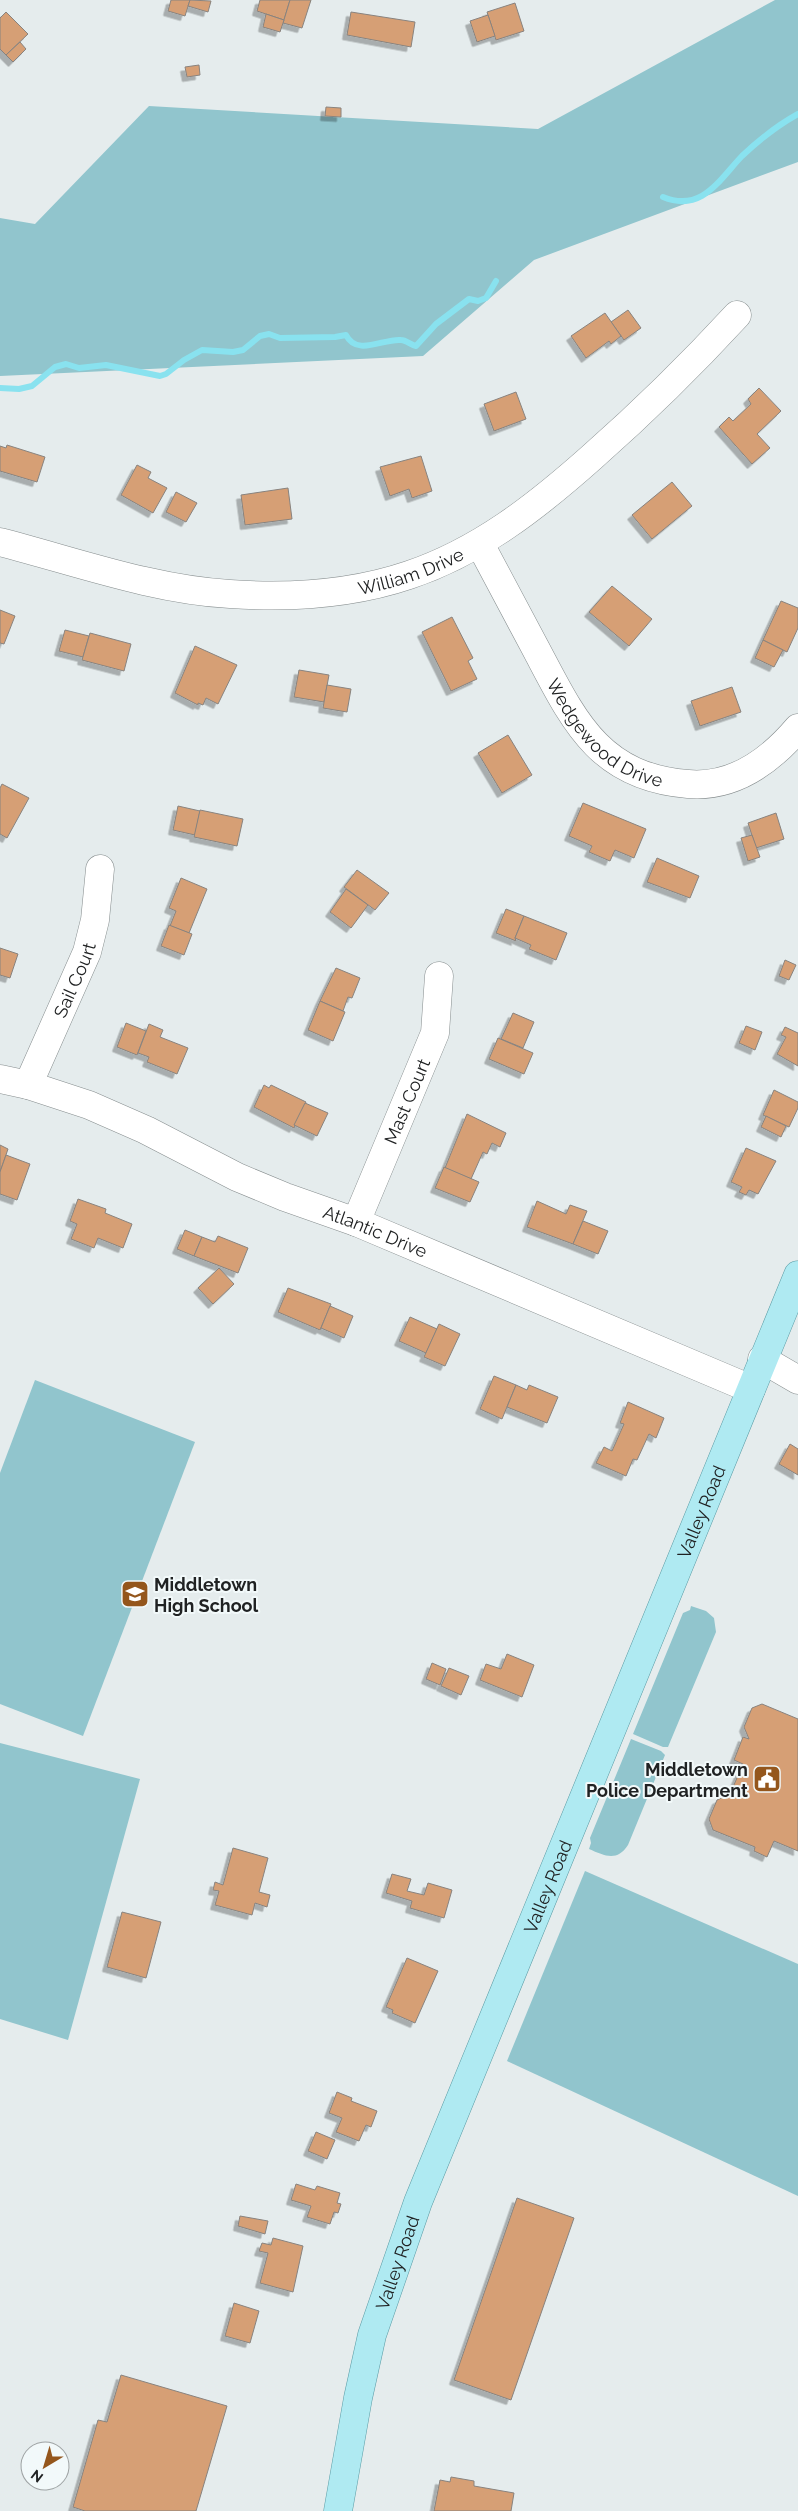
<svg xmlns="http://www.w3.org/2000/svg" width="798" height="2511" font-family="Raleway,sans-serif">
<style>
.green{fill:#91c5cd}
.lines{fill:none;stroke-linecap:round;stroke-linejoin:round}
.stream{stroke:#89e2ef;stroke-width:6}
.building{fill:#d69f74;stroke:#88837f;filter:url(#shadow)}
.minor-casing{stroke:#868d8e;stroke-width:29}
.major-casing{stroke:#5a9ba4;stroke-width:29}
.minor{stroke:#fff;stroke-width:28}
.major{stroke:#afeaf2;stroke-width:28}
.labels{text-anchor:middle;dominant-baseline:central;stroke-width:4;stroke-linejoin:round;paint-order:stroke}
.street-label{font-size:18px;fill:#202223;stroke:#f2f9fa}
.poi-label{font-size:18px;font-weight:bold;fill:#202223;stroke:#f2f9fa;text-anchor:start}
</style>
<defs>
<filter id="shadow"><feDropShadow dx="-4.5" dy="4.5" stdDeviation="0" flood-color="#0004"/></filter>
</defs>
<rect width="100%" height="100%" fill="#e5eced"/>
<g class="green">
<path d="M775,0h23v162l-264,98 -111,96 -423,20v-158l35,6 114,-118 389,23z"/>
<path d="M35,1380l160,62 -112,294 -83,-32v-231z"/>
<path d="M691,1606l15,5 8,7 2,14 -48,115h-5l-30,-13 50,-121 7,-3z"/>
<path d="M631,1739l30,12 4,4 -37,90c-11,17 -23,11 -39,4l2,-6 -1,-5z"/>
<path d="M0,1743l140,36 -72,261 -68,-21z"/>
<path d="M585,1871l213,93v232l-291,-135z"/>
</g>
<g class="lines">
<g class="stream">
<path d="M663,197c39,16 56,-17 79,-41 17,-16 36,-31 56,-42"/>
<path d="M0,388l19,1 13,-3 23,-19 11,-3 13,4 27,-3 54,11 6,-2 18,-14 18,-10 31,2 10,-2 17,-14 9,-2 11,4 55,-1 11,-2c11,22 38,3 55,5 5,0 10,5 15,6l20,-22 33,-25 9,2 8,-3 10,-17"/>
</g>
</g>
<g class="building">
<path d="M171,0h19l-5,16 -17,-5z"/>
<path d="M190,0l21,1 -3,11 -20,-6z"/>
<path d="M260,0h30l-6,20 -27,-9z"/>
<path d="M290,0h21l-9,28 -19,-5z"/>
<path d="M515,3l9,28 -28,9 -9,-28z"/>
<path d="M6,12l22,22 -22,21 -6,-6v-31z"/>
<path d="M351,12l64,10 -4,25 -64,-12z"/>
<path d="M266,14l18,6 -4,12 -17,-5z"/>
<path d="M488,15l7,21 -18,6 -7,-21z"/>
<path d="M20,42l6,7 -13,13 -7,-7z"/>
<path d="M199,65l1,10 -13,2 -2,-10z"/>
<path d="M326,107l15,1v9l-16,-1z"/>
<path d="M628,310l13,18 -17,12 -13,-18z"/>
<path d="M605,313l16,23 -10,8 -2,-3 -23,17 -15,-22z"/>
<path d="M759,388l22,23 -24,23 13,14 -18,16 -33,-37 10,-10 4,4 18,-17 -3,-5z"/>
<path d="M516,392l10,27 -32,12 -10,-27z"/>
<path d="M7,445l38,12 -8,25 -37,-11v-25l6,2z"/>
<path d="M421,456l11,35 -20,7 -3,-9 -19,7 -10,-29z"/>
<path d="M137,465l14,7 -3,6 19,10 -14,25 -32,-18z"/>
<path d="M672,482l20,24 -40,33 -20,-24z"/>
<path d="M288,488l4,31 -47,6 -4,-30z"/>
<path d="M176,492l21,11 -11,19 -20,-10z"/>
<path d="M612,586l40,33 -23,27 -40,-34z"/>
<path d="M781,601l17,7v20l-11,24 -24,-12z"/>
<path d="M0,610l15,6 -11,28 -4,-1z"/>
<path d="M452,617l21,41 -5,3 9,18 -26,12 -29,-59z"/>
<path d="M65,630l24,6 -6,21 -24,-6z"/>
<path d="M90,633l41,11 -7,27 -42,-11z"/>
<path d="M763,640l20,10 -9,17 -19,-9z"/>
<path d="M195,646l42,19 -19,39 -12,-6 -3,7 -5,-2v2l-23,-12z"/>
<path d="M299,670l30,5 -5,27 -30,-5z"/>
<path d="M327,685l24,4 -4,23 -24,-4z"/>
<path d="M732,687l9,25 -41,14 -9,-25z"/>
<path d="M508,735l24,40 -30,18 -24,-40z"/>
<path d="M2,784l27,14 -22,40 -7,-4v-46z"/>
<path d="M583,803l63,26 -12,29 -19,-8 -5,11 -21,-9 3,-6 -23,-10z"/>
<path d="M178,806l22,5 -5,24 -22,-5z"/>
<path d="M200,810l43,9 -6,27 -43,-9z"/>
<path d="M776,813l8,26 -28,9 -8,-25z"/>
<path d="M752,835l8,22 -12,4 -7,-23z"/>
<path d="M657,858l42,18 -9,22 -43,-16z"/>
<path d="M357,870l32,23 -14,17 -31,-23z"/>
<path d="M181,878l26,11 -18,44 -19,-7 6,-15 -7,-3z"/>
<path d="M346,889l22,16 -17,23 -21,-16z"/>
<path d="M506,909l18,7 -9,22 1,3 -20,-8z"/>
<path d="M524,916l43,17 -11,27 -27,-11 2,-4 -16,-7z"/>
<path d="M169,925l23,9 -8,21 -23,-9z"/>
<path d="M0,948l18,6 -8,24 -10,-3z"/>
<path d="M785,960l11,5 -7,15 -10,-4z"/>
<path d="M336,968l24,10 -8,20 -4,-1 -5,14 -23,-10z"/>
<path d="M320,1001l25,11 -12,29 -25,-11z"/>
<path d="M513,1013l21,9 -11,26 -22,-9z"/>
<path d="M126,1023l20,8 -9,24 -20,-8z"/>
<path d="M149,1024l14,6 -3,7 28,11 -11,26 -30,-12 2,-5 -11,-4z"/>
<path d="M746,1026l16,6 -7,18 -16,-7z"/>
<path d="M785,1027l13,6v33l-21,-12 9,-17 -5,-2z"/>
<path d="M498,1038l35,15 -9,21 -35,-15z"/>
<path d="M264,1085l5,3 2,-3 35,17 -12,26 -40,-21z"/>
<path d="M774,1090l24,12v6l-9,19 -26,-12z"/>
<path d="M305,1103l23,10 -11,23 -23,-11z"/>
<path d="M467,1114l39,19 -6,14 -8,-4 -5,11 -4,-2 -12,27 -26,-11z"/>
<path d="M766,1116l20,10 -5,11 -20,-10z"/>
<path d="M0,1145l8,4 -8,23z"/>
<path d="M746,1148l30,13 -18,33 -9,-4 -3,5 -7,-3 3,-5 -11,-5z"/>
<path d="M6,1155l24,9 -13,36 -17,-6v-22z"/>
<path d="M444,1167l35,15 -9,20 -35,-14z"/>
<path d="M78,1199l28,10 -1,4 27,11 -9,24 -25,-10 -4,10 -23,-9 6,-15 -7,-3z"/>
<path d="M537,1201l29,13 4,-9 17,6 -14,33 -46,-17z"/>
<path d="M583,1221l25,10 -10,23 -25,-10z"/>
<path d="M185,1230l17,7 -8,19 -17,-7z"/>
<path d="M218,1236l30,12 -10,25 -44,-17 8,-19 13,5z"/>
<path d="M219,1268l15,16 -21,20 -15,-16z"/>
<path d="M288,1288l43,16 -11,26 -42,-18z"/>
<path d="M330,1306l23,10 -9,22 -23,-10z"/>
<path d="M410,1317l27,12 -11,24 -27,-12z"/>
<path d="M439,1324l21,10 -15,32 -21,-9z"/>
<path d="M494,1376l22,9 -14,34 -22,-10z"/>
<path d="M516,1385l11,5 2,-5 29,12 -11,26 -40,-16z"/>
<path d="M628,1402l36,16 -8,20 -7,-4 -12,26 -4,-1 -7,17 -30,-13 8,-16 8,4 12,-27 -4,-1z"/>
<path d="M790,1444l8,5v26l-19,-11z"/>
<path d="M507,1654l27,11 -12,32 -42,-17 6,-16 15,5z"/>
<path d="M432,1663l14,6 -6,16 -14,-6z"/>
<path d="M449,1668l20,8 -8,19 -20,-9z"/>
<path d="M762,1704l36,15v132l-24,-10 -7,16 -13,-6 1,-4 -42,-17 -4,-11 8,-19 13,-6 13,-30 -9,-4 9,-23 6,2 -5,-12 8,-19z"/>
<path d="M233,1848l35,10 -9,34 11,3 -3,12 -12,-4 -3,12 -37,-10 4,-14 -6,-1 2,-8 8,3z"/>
<path d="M392,1874l19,5 -4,12 17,4 4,-12 24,7 -8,28 -34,-10 2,-7 -26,-8z"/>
<path d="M122,1912l39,10 -15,56 -39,-11z"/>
<path d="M407,1958l31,13 -23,52 -23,-10 1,-3 -7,-3z"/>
<path d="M337,2092l15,6 -1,3 26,10 -6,16 -5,-2 -7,16 -23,-9 6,-14 -13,-5z"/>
<path d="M316,2132l19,8 -8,19 -19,-8z"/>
<path d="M296,2184l19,6 2,-4 23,7 -3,10 4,1 -3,9 -4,-1 -4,12 -23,-7 4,-11 -20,-6z"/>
<path d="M517,2198l57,20 -63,182 -57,-20z"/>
<path d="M240,2216l28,5 -3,13 -27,-8z"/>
<path d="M273,2238l30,8 -10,46 -33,-9 8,-30 -9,-2 3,-8 9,2z"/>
<path d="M234,2303l25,8 -9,32 -25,-7z"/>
<path d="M121,2375l106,31 -31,105h-111l-12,-4 25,-87 9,2z"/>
<path d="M451,2477l23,4v5l40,7 -3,18h-77l6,-31 10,2z"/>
</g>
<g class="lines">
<defs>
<g id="minor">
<path id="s1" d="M0,542c74,19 154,48 230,52 59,4 123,0 179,-19 71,-24 128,-69 183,-118 51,-45 99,-92 145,-142"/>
<path id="s2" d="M480,544c19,35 38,71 57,107 37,70 62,126 151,133 45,4 82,-23 110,-56"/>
<path id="s3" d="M0,1079l28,6 61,20 57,25 91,47 48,20 71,25 395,167"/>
<path id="s4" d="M28,1085l59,-133 8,-32 5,-51"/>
<path id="s5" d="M356,1222l79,-189 4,-57"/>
<path d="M762,1359l36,21"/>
</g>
<g id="major">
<path id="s6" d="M338,2511l20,-113 14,-63 46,-133 380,-927"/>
</g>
</defs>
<use href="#minor" class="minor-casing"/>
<use href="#major" class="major-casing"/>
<use href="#minor" class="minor"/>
<use href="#major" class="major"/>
</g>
<defs>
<symbol id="school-square" viewBox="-11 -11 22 22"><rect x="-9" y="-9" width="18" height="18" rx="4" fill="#94561c" stroke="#f2f9fa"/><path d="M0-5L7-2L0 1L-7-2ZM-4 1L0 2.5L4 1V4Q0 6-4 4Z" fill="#fff"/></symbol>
<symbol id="civic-square" viewBox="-11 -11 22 22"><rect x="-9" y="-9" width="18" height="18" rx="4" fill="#94561c" stroke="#f2f9fa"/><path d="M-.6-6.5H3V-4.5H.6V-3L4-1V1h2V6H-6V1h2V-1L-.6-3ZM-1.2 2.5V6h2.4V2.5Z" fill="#fff"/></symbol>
</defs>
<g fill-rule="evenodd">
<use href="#school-square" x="119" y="1578" width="32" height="32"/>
<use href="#civic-square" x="751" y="1763" width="32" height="32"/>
</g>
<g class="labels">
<g class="street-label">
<text stroke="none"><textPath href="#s1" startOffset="420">William Drive</textPath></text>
<text stroke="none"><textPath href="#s2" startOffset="231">Wedgewood Drive</textPath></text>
<text stroke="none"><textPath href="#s4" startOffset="115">Sail Court</textPath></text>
<text stroke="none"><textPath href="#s5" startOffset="131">Mast Court</textPath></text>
<text stroke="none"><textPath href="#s3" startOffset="406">Atlantic Drive</textPath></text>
<text stroke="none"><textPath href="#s6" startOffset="1066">Valley Road</textPath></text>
<text stroke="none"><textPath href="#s6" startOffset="661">Valley Road</textPath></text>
<text stroke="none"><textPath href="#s6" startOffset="256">Valley Road</textPath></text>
</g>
<g class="poi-label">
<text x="154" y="1584">Middletown<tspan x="154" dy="21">High School</tspan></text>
<text x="748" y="1769" text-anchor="end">Middletown<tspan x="748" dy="21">Police Department</tspan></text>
</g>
</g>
<g transform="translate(45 2466) rotate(218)"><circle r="24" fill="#f2f9fa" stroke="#9ea3a4"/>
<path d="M0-4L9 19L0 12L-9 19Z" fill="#94561c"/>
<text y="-8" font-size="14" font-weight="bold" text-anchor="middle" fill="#202223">N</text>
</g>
</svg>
